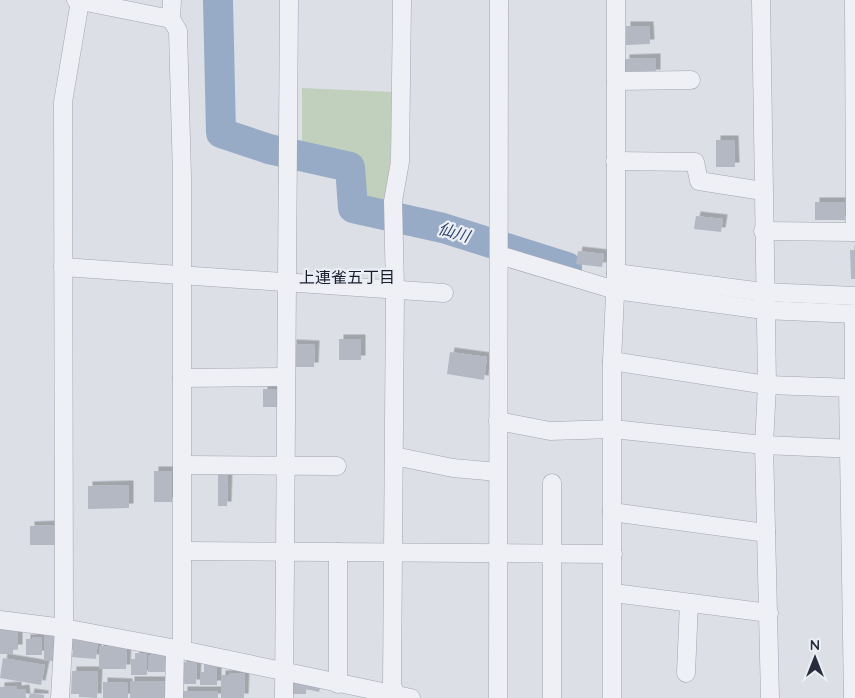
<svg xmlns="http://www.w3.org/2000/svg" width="855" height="698" font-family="Quicksand,'Noto Sans JP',sans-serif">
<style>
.green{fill:#c1d0bd}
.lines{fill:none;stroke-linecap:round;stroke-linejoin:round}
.river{stroke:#97abc6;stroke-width:30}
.building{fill:#b4b8c3;filter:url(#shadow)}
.minor-casing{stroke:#a2a6b0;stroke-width:19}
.minor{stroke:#eff0f5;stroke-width:18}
.labels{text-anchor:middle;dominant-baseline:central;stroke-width:4.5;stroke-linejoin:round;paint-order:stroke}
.water-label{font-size:16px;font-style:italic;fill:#31486f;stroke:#ebeef4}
.neighbourhood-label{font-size:16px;fill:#191e2d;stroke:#ebeef4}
</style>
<defs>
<filter id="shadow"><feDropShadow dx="4.5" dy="-4.5" stdDeviation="0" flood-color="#0004"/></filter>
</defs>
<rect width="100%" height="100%" fill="#dcdfe6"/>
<path class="green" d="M302,88l91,4 -5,112 -33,-9 -2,-36 -51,-15z"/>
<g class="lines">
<path class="river" d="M218,0l3,133 48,16 81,18 3,41 90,20 124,39"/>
</g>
<g class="building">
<path d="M626,26h23l1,18 -24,1z"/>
<path d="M656,58v16l-31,1v-16z"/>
<path d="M716,140h18l1,27h-19z"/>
<rect x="815" y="202" width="30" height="18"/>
<path d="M696,216l27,3 -2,13 -27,-3z"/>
<path d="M850,250h5v29h-4z"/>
<path d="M578,251l26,3 -2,13 -26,-3z"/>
<rect x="339" y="339" width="22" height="21"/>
<path d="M292,344l23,1 -1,22h-22z"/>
<path d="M450,352l37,5 -3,23 -37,-6z"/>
<rect x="263" y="389" width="15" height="18"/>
<rect x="154" y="471" width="18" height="31"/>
<path d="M218,471h10l-1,35h-9z"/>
<path d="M129,485v23l-41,1v-23z"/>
<path d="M56,525v20h-26v-19z"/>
<path d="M18,627v22h-5v5h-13v-26z"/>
<path d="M44,633h14l-1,28h-13z"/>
<path d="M33,637h9v18h-16v-16h6z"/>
<path d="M68,637l30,3 -2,19 -24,-2 1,-7 -5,-1z"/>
<path d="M99,646h28l-1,23h-27z"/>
<path d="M135,653h12v22h-16v-16h4z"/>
<rect x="148" y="655" width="20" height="17"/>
<path d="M3,658l42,7 -4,20 -41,-7z"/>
<path d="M182,662l15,1 -1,21h-14z"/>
<path d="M204,663h13v22h-17v-13h4z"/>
<path d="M72,671h26l-1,27 -18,-1v-3h-8z"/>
<path d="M229,673h16l-1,25h-23v-23h8z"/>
<rect x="289" y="680" width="17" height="14"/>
<rect x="130" y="681" width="40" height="17"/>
<path d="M308,681l13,3 -2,8 -13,-3z"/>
<path d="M103,682l25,1v15h-25z"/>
<path d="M17,686v4l8,-1 1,9h-26v-11z"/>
<rect x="183" y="691" width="35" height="7"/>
<path d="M30,693l14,2v3h-15z"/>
</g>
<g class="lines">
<defs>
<g id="minor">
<path d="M76,0l95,19"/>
<path d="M172,0l-1,19 7,12 4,146v473"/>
<path d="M761,0l6,385 -3,60 6,253"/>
<path d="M854,0l1,232"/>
<path d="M616,81l75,-1"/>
<path d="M615,161l80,1 4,19 64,10"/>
<path d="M763,231l92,1"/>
<path d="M499,255l116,35 149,20 91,4"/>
<path d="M63,267l381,26"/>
<path d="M616,273l148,19 91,4"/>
<path d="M612,361l155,24 87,3v-74"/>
<path d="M182,378l104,-1"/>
<path d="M848,388l5,310"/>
<path d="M498,421l52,10 63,-2 151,16 91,4"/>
<path d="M394,456l59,12 45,4"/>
<path d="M183,465l154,1"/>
<path d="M552,483v215"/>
<path d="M612,512l154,21"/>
<path d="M183,551l430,3"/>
<path d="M338,552v132"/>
<path d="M614,593l155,20"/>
<path d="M0,620l64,8 118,22 229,48"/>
<path d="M686,673l3,-70"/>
<path d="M60,698l4,-70 -1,-526 17,-101"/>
<path d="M174,698l1,-50"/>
<path d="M284,698l5,-698"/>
<path d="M397,698l-5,-13 3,-395 -2,-89 7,-39 2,-162"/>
<path d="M498,698l1,-698"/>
<path d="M612,698v-337l4,-88v-273"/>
</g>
</defs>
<use href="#minor" class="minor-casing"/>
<use href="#minor" class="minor"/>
</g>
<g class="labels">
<g class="water-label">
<text transform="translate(454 232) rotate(16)">仙川</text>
</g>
<g class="neighbourhood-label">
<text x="347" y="277">上連雀五丁目</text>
</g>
</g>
<g transform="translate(815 658)" stroke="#ebeef4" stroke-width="4" paint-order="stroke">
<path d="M0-4L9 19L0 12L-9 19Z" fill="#262d3c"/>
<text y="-8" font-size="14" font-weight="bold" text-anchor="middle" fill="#262d3c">N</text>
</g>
</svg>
